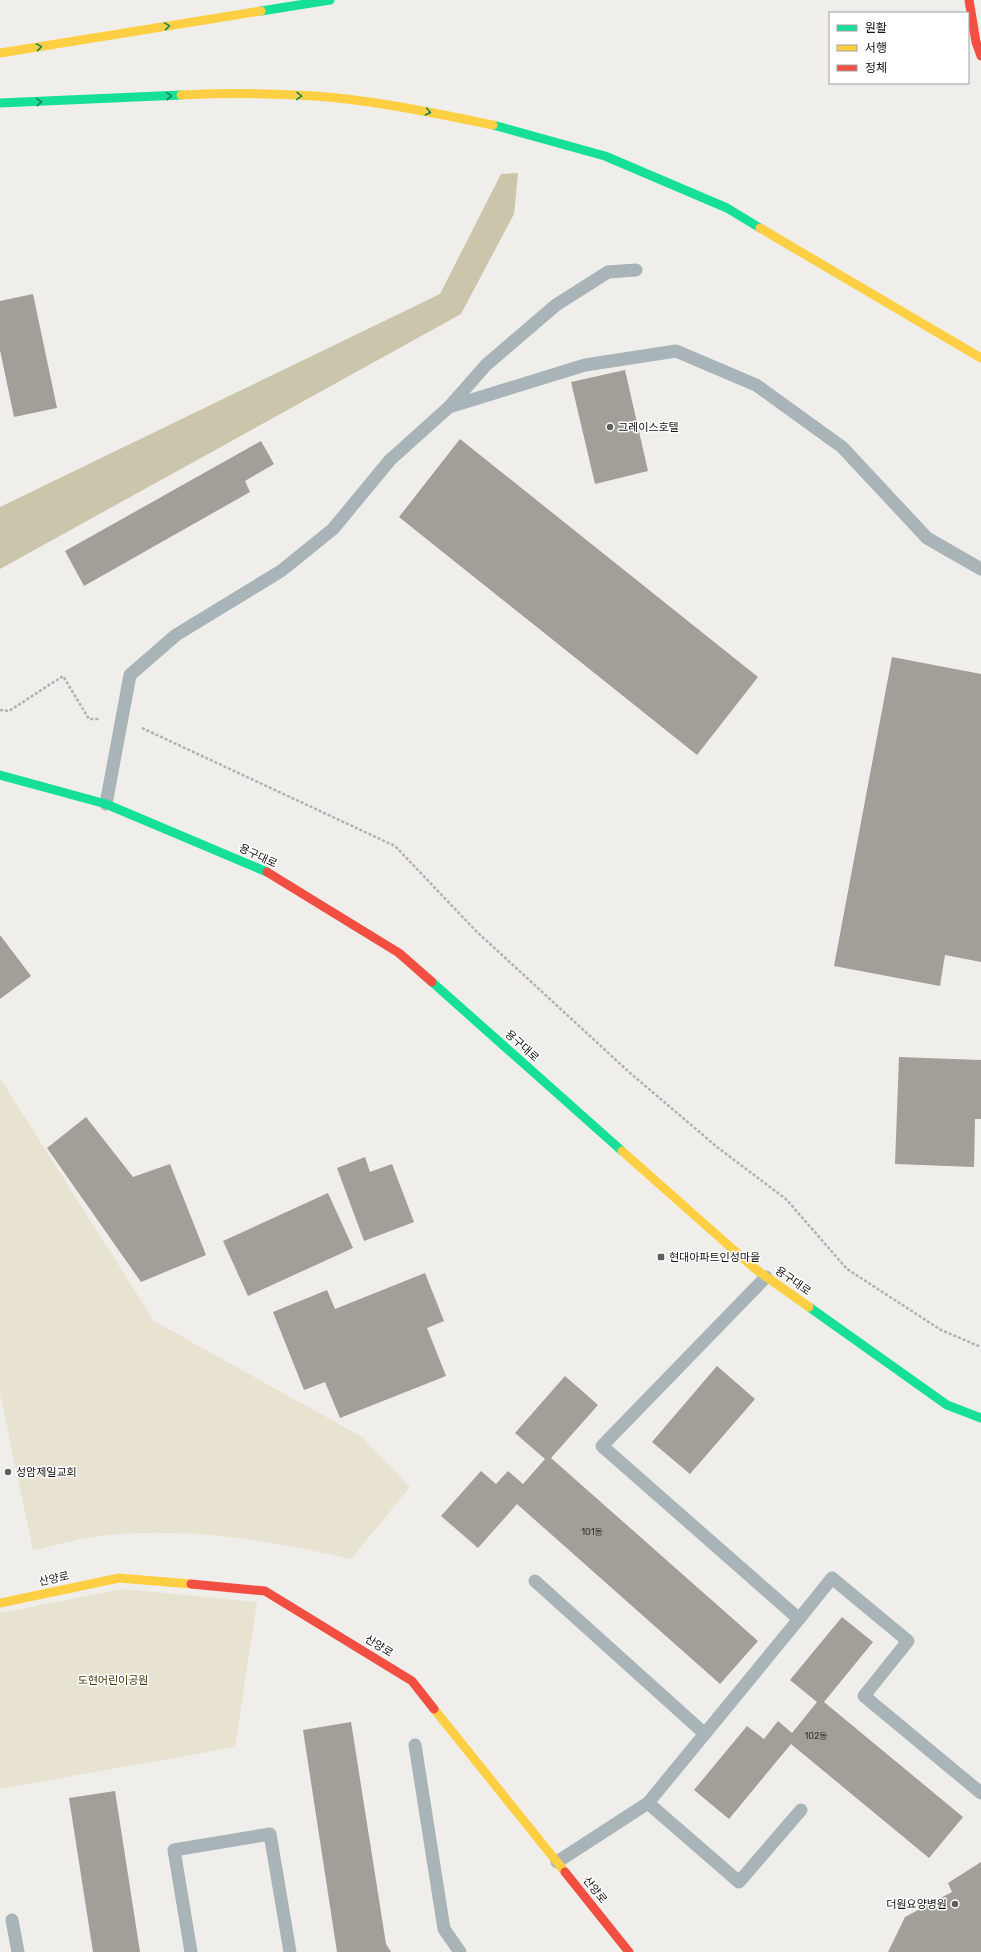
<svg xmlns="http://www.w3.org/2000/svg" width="981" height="1952" font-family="Rubik,'Noto Sans KR',sans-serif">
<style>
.green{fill:#e7e3d0}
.water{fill:#cbc5ab}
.building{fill:#a19f97}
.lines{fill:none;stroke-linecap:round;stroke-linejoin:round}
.path{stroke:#adb2b4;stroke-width:2.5;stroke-dasharray:3 2;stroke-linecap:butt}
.lane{stroke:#a8b4b8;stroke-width:13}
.fast{stroke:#16e098;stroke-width:9}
.slow{stroke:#ffcf43;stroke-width:9}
.jam{stroke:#f24e42;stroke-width:9}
.oneway{stroke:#13825a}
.poi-dot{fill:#5e5e5b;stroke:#fff;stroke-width:1.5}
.labels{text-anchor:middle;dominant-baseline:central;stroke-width:3;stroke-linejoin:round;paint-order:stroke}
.number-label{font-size:9px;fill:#343430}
.poi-label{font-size:11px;fill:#10100e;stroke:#fff;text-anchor:start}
.street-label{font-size:11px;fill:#10100e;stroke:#fff}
.park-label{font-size:11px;fill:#443a0c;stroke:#fff}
</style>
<rect width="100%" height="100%" fill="#efeeea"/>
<g class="green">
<path d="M0,1078l154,243 208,116 48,50 -59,72c-78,-18 -161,-32 -241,-24 -26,2 -52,10 -77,15l-33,-157z"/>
<path d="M123,1589l134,13 -22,145 -235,42v-176z"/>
</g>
<path class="water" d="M518,173l-4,41 -53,100 -461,255v-62l440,-213 61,-120z"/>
<g class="building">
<path d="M33,294l24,114 -43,9 -14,-67v-49z"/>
<path d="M625,370l23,101 -53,13 -24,-102z"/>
<path d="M460,439l298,238 -61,78 -298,-238z"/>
<path d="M261,441l13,23 -29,17 5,11 -166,94 -19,-35z"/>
<path d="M892,657l89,17v288l-36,-7 -5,31 -106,-20z"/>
<path d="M0,935l31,41 -31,23z"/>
<path d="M899,1057l82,3v59h-6l-1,48 -79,-3z"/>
<path d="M86,1117l47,60 37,-13 36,91 -65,27 -94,-134z"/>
<path d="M365,1157l5,15 22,-8 22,58 -50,19 -27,-73z"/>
<path d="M328,1193l25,55 -105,48 -25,-55z"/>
<path d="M425,1273l19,48 -17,7 19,48 -106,42 -15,-36 -21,8 -31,-78 54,-22 8,19z"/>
<path d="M717,1366l38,33 -65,75 -38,-32z"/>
<path d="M565,1376l33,29 -47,53 207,183 -38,43 -203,-180 -39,44 -37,-32 40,-45 15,13 12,-13 15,13 22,-25 -30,-26z"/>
<path d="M842,1617l31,25 -49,60 139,115 -34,41 -138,-114 -62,75 -35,-29 53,-64 17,13 14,-18 14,12 25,-31 -27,-22z"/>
<path d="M351,1722l35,222 5,8h-54l-34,-222z"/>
<path d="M115,1791l25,161h-47l-24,-154z"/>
<path d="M981,1862v90h-93l17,-35 47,-25 -4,-9z"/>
</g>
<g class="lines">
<g class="path">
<path d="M0,710l9,1 54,-35 26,43h10"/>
<path d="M142,728l253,118 81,85 153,141 88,75 69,52 61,70 94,61 40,17"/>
</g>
<g class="lane">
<path d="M449,407l136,-42 91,-14 80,34 86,62 85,91 54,31"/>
<path d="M106,804l24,-129 46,-40 105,-64 52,-42 57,-69 59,-53 37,-42 70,-60 52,-33 28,-2"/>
<path d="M535,1581l170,153"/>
<path d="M799,1619l33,-41 76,63 -44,55 117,97"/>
<path d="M415,1745l29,184 16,23"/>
<path d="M648,1803l91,79 62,-72"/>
<path d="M557,1862l91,-59 151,-184 -197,-173 164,-169"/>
<path d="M12,1920l6,32"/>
<path d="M191,1952l-17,-102 96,-16 20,118"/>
</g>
<g class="fast">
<path d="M261,11l69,-11"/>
<path d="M0,103l181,-8"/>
<path d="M493,125l112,31 122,52 33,20"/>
<path d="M0,775l106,29 161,68"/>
<path d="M432,982l190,169"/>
<path d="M809,1307l138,98 34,13"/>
</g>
<g class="slow">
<path d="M0,53l261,-42"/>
<path d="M181,95c44,-2 89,-2 133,1 60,4 120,17 179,29"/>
<path d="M760,228l221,130"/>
<path d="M622,1151l132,117 55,39"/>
<path d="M0,1603l119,-25 72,6"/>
<path d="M434,1709l131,163"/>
</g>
<g class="jam">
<path d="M969,0l7,42 5,14"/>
<path d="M267,872l132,81 33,29"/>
<path d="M191,1584l74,7 147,90 22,28"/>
<path d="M565,1872l64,80"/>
</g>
</g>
<defs><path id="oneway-chevron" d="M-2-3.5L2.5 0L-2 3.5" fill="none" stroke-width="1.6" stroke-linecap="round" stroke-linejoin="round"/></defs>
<g class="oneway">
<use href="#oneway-chevron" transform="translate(167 26) rotate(-9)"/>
<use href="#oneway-chevron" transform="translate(39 47) rotate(-9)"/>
<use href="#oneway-chevron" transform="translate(169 96) rotate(-3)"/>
<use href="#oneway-chevron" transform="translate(299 96) rotate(2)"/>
<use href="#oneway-chevron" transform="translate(39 102) rotate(-3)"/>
<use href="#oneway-chevron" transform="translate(428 112) rotate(12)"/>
</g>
<g class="poi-dot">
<circle cx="610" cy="427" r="4"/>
<rect x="657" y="1253" width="8" height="8" rx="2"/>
<circle cx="8" cy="1472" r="4"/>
<circle cx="955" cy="1904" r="4"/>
</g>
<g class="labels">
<g class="number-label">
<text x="592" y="1532">101동</text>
<text x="816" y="1736">102동</text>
</g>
<g class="poi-label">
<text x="618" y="427">그레이스호텔</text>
<text x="669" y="1257">현대아파트인성마을</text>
<text x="16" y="1472">성암제일교회</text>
<text x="947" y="1904" text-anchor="end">더원요양병원</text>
</g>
<g class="street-label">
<text transform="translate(258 856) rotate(25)">용구대로</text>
<text transform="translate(522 1046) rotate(42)">용구대로</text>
<text transform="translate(793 1281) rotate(35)">용구대로</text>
<text transform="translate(54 1579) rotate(-12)">산양로</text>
<text transform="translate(379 1646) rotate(32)">산양로</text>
<text transform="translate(595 1890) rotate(51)">산양로</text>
</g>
<g class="park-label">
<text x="113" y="1680">도현어린이공원</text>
</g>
</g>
<rect x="829" y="12" width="140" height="72" fill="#ffffff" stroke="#9f9f9f"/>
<rect x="837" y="25" width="20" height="6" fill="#16e098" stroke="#9f9f9f"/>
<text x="865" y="32" font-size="12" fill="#10100e">원활</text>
<rect x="837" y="45" width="20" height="6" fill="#ffcf43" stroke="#9f9f9f"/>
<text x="865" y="52" font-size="12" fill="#10100e">서행</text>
<rect x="837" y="65" width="20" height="6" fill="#f24e42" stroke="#9f9f9f"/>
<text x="865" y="72" font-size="12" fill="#10100e">정체</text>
</svg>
